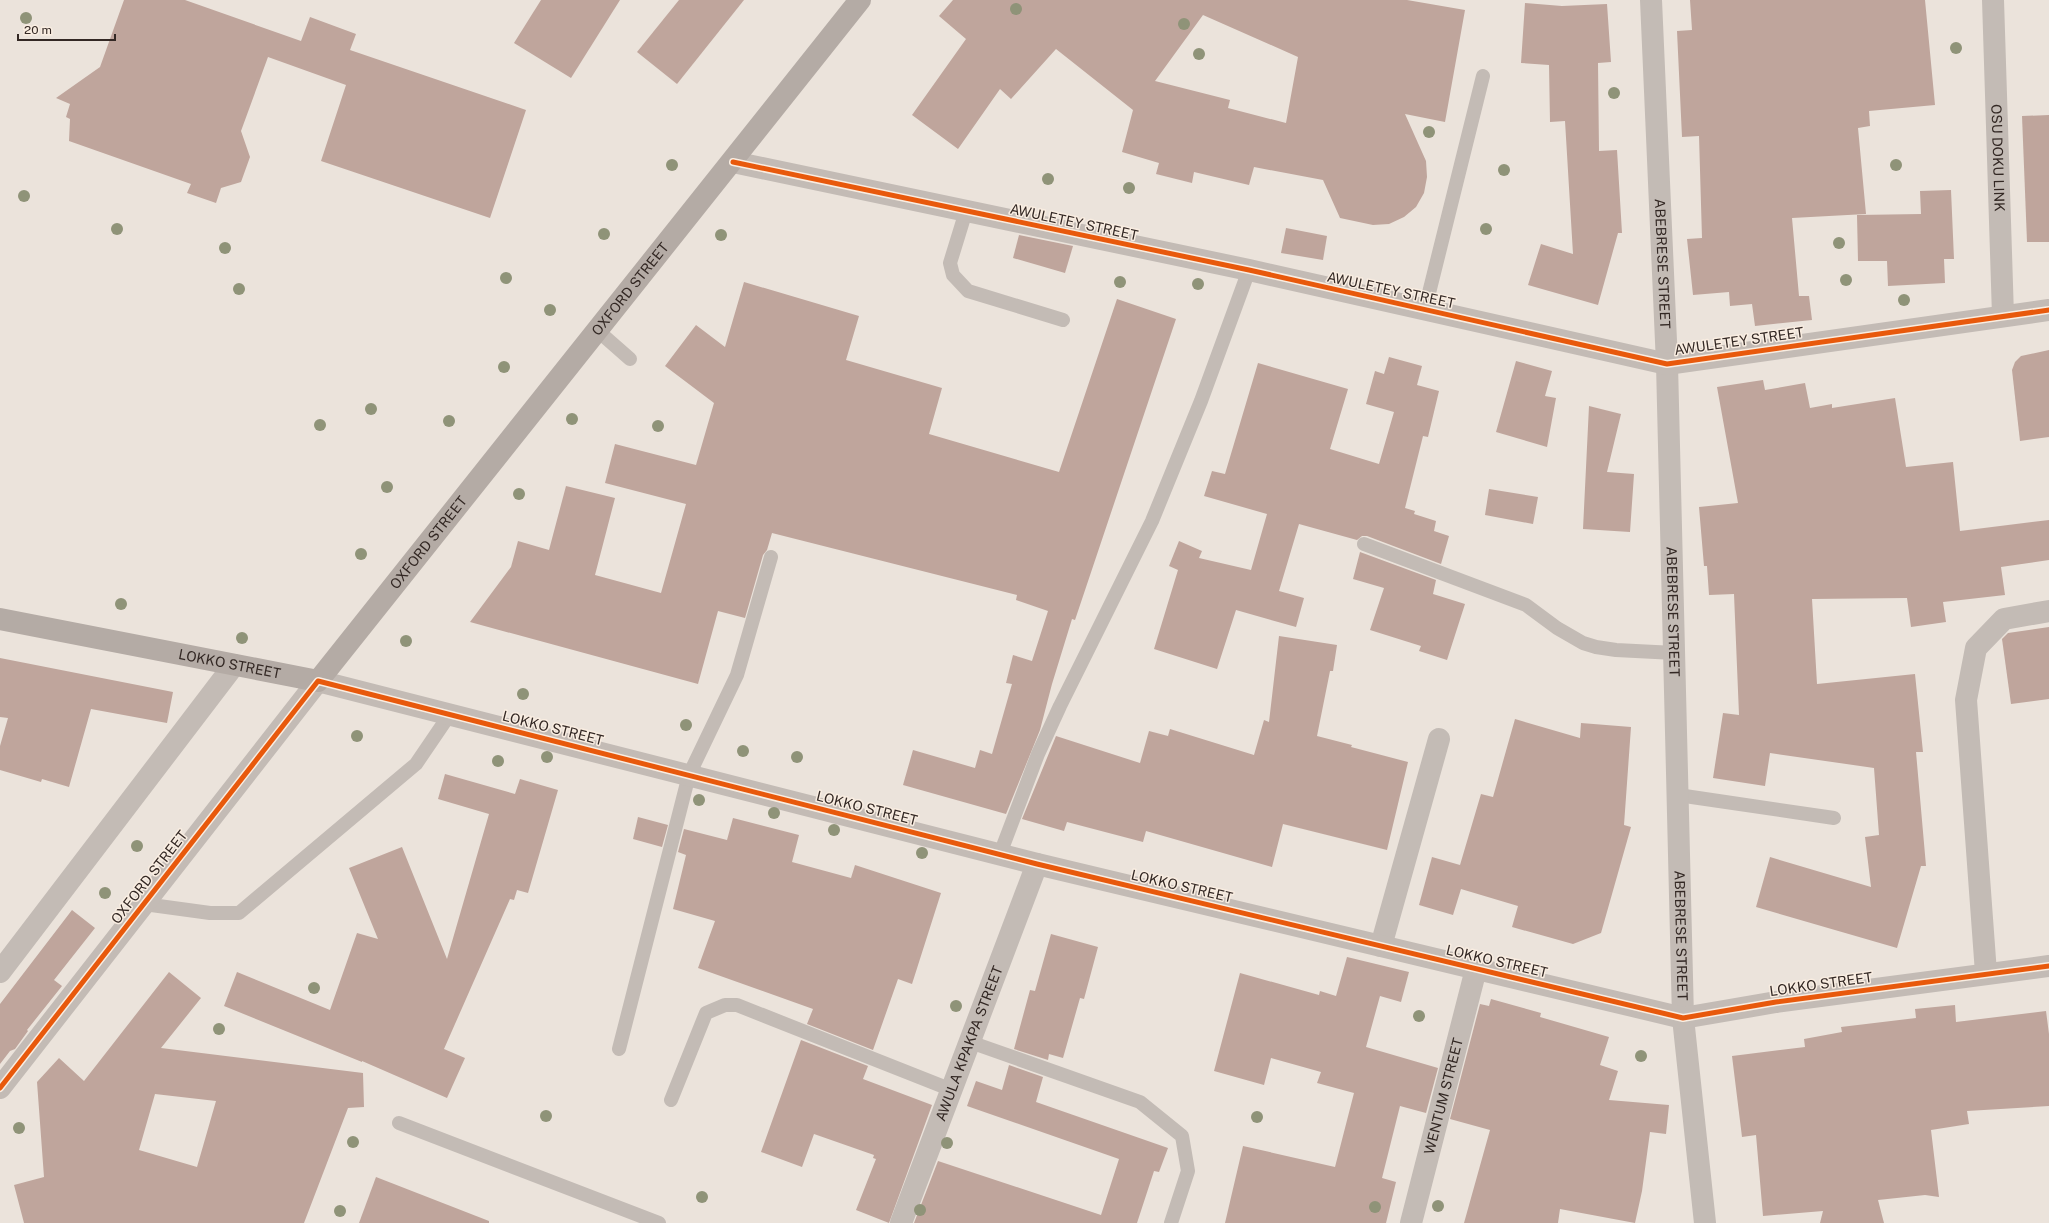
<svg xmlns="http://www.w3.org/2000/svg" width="2049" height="1223" font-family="'Public Sans',sans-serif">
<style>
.building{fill:#bfa59c;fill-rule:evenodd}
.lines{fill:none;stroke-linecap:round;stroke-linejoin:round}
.service{stroke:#c3bbb5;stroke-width:14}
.minor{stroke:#c3bbb5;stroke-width:22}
.secondary{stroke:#b4aba5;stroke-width:22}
.cycleway-casing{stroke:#f9ede1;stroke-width:8}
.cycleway{stroke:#e8590c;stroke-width:5}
.tree{fill:#8f9378}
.labels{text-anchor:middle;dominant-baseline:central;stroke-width:3;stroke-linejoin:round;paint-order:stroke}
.street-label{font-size:14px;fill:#332824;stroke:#f9ede1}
</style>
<rect width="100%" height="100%" fill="#ebe3db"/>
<g class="building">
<path d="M124,0h61l116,41 9,-24 46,17 -6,16 176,60 -36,108 -169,-57 25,-76 -78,-28 -27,74 9,26 -9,25 -20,6 -5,15 -29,-10 4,-9 -122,-43 1,-22 -4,-2 4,-13 -14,-6 44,-31z"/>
<path d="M541,0h79l-49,78 -57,-35z"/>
<path d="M679,0h65l-67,84 -40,-32z"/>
<path d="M953,0h454l58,10 -20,112 -40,-8 21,47 1,16 -3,16 -8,14 -12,10 -15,7 -16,1 -33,-7 -17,-38 -69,-13 -5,18 -55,-13 -2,11 -36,-9 3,-11 -37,-11 11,-42 -77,-61 -45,50 -11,-10 -42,60 -46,-34 54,-76 -27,-23zM1203,15l95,42 -12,66 -58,-15 2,-8 -75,-19z"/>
<path d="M1690,0h235l10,105 -66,6 1,15 -12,2 8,86 -74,4 7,78h10l3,24 -57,6 -3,-22 -22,2 -1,-14 -36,3 -6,-56 15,-1 -3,-102 -17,1 -5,-106 15,-1z"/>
<path d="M1525,3l37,3 45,-2 4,58 -13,1 1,88 18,-1 5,83h-4l-20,72 -70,-20 13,-41 32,10 -8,-133 -15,1 -1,-57 -28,-2z"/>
<path d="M2049,115v127h-22l-5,-126z"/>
<path d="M1951,190l3,69h-10l1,24 -57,3 -1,-25h-29l-1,-46 64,-1 -1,-23z"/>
<path d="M1286,228l41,8 -4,24 -42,-7z"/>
<path d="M1019,235l54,11 -8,27 -52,-15z"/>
<path d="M744,282l115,34 -13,44 96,28 -13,46 130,38 58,-173 59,20 -101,301 -3,-1 -20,65 -12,46 -34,84 -103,-29 10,-35 62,18 5,-18 12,4 20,-70 -6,-1 7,-28 19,6 16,-50 -32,-11 1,-5 -245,-62 -5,17 -4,5 -18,63 -27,-7 -20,73 -228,-62 41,-55 7,-26 31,9 17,-64 49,12 -20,77 66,18 25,-89 -81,-21 10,-39 81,21 18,-62 -49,-37 31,-41 29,22z"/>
<path d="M2049,350v87l-29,4 -8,-71 3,-8 6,-6z"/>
<path d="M1389,357l33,9 -5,19 22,6 -11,46 -5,-1 -18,72 10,3 -1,3 22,7 -2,10 15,5 -8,28 -74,-28h-5l-5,4 -58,-16 -20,67 25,7 -8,29 -60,-17 -19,59 -63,-20 24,-79 -9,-4 10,-25 23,10 -3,7 52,12 16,-56 -63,-18 8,-25 13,3 33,-111 90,26 -18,60 49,15 15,-52 -28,-8 9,-33 9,3z"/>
<path d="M1516,361l36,10 -7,25 11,2 -9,49 -51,-15z"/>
<path d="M1763,380l2,10 40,-7 5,25 22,-4v4l63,-10 11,69 47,-5 7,69 89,-11v40l-48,7 4,28 -62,7 3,20 -35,5 -4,-29 -95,1 5,85 98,-10 8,78h-7l10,114h-5l-24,82 -141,-41 14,-50 101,30 -6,-50 14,-2 -5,-67 -104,-15 -5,33 -52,-8 10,-65 16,2 -5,-121 -25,1 -2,-29h-3l-5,-59 39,-4 -21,-116z"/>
<path d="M1589,406l32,8 -14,58 27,2 -4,58 -47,-3z"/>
<path d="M1489,489l49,8 -5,27 -48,-9z"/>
<path d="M1360,552l76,28 -3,14 32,10 -18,56 -28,-9 2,-5 -51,-16 14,-42 -31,-9z"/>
<path d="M2049,627v72l-38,5 -9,-65 6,-6z"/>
<path d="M1279,636l58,9 -4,26h-3l-13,65 35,9 -1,2 57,15 -21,88 -104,-26 -11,43 -126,-36 -3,11 -76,-20 -3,9 -42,-12 34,-83 84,27 9,-32 19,5 2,-7 84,26 10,-35 5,2z"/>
<path d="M0,658l173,34 -6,31 -76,-14 -22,78 -27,-8 -1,3 -41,-12v-24l8,-28 -8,-1z"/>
<path d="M1515,719l65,19 1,-15 50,4 -7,98 7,2 -30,106 -28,11 -61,-17 6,-21 -57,-17 -8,26 -34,-10 13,-48 28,8 21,-71 12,3z"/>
<path d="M445,774l70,20 5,-15 38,11 -30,103 -11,-3 -3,10 -4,-1 -66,150 21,9 -18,40 -85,-37v1l-138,-56 13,-34 93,38 27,-77 21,6 -29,-71 53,-21 45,112 42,-145 -51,-15z"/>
<path d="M638,817l30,8 -6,22 -29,-8z"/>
<path d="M733,818l66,17 -7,27 59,16 4,-13 86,28 -29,91 -14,-5 -25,71 -66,-26 6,-15 -115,-41 17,-47 -42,-12 13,-54 -8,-3 6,-23 43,11z"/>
<path d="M72,910l23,18 -41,52 8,6 -35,44 1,1 -13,18 -5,2 -10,13v-60z"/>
<path d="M1051,934l47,13 -14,52 -4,-1 -17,60 -14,-4 -1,6 -34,-11 16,-59 5,1z"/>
<path d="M1347,957l62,15 -8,30 -21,-6 -14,51 72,21 -12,45 -26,-7 -18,72 14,4 -10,41h-161l18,-77 92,21 19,-74 -37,-10 4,-11 -50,-14 -7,27 -50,-14 26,-98 79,22 1,-4 16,5z"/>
<path d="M169,972l32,26 -40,50 202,25 1,34 -16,1 -44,115h-280l-10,-38 30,-8 -7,-95 22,-24 25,23zM155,1094l61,7 -19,66 -58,-17z"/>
<path d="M1491,999l50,14 -1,4 69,20 -9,28 18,6 -9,29 60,5 -3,29 -16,-2 -8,59 -7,32 -75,-14 -2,14h-94l26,-93 -40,-11 30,-115 9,2z"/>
<path d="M1955,1005l1,17 90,-11 3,23v72l-82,5 2,13 -38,6 8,67 -14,-2 -47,5 6,23h-64l3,-12 -60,5 -7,-81 -14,2 -10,-81 73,-9 -1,-8 38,-7 -1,-5 75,-9 -1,-9z"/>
<path d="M801,1040l67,26 -5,13 69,26 -43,118 -33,-13 20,-51 -3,-1 1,-3 -60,-21 -12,33 -41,-15z"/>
<path d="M1009,1065l34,12 -7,25 132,46 -9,24 -5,-1 -17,52h-223l24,-62 163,54 18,-56 -152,-53 9,-25 26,9z"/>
<path d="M376,1177l113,44v2h-130z"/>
</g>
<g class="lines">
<g class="service">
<path d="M966,211l-16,52 3,12 15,16 95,29"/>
<path d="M1425,309l58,-233"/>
<path d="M597,330l33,29"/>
<path d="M1364,544l162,61 31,23 26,15 13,4 20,3 59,3"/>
<path d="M1678,795l156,23"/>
<path d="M1000,854l38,-100 22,-48 92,-185 49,-120 48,-131"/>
<path d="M144,904l66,9h29l177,-149 34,-50"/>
<path d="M970,1042l170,60 42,34 6,35 -17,52"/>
<path d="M619,1049l70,-274 48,-100 34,-118"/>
<path d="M671,1100l35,-87 19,-8h12l215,85"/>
<path d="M399,1123l260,100"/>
</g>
<g class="minor">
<path id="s1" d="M1651,0l16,364 16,654 22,205"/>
<path id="s2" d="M1993,0l10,316"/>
<path d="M733,162l516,108 418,94 382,-54"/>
<path d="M1381,946l58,-207"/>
<path d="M0,972l234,-307"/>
<path d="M1986,973l-20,-273 10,-52 28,-29 45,-8"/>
<path d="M0,1088l318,-407 719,183 646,154 93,-16 273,-36"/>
<path id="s3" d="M901,1223l136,-359"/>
<path id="s4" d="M1411,1223l65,-254"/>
</g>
<path class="secondary" id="s5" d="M0,619l318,62 542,-681"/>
<defs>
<g id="cycleway">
<path d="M733,162l516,108 418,94 382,-54"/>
<path d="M0,1088l318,-407 719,183 646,154 93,-16 273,-36"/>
</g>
</defs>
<use href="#cycleway" class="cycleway-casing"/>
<use href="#cycleway" class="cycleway"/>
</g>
<g class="tree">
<circle cx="1016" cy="9" r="6"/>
<circle cx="26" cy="18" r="6"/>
<circle cx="1184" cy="24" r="6"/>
<circle cx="1956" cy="48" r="6"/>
<circle cx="1199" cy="54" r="6"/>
<circle cx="1614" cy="93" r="6"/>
<circle cx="1429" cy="132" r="6"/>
<circle cx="672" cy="165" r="6"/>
<circle cx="1896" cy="165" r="6"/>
<circle cx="1504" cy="170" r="6"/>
<circle cx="1048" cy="179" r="6"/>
<circle cx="1129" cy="188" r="6"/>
<circle cx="24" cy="196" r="6"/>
<circle cx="117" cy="229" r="6"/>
<circle cx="1486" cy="229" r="6"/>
<circle cx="604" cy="234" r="6"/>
<circle cx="721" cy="235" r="6"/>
<circle cx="1839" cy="243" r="6"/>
<circle cx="225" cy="248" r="6"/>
<circle cx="506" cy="278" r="6"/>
<circle cx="1846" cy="280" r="6"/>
<circle cx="1120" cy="282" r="6"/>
<circle cx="1198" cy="284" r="6"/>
<circle cx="239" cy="289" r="6"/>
<circle cx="1904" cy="300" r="6"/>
<circle cx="550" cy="310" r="6"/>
<circle cx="504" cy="367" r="6"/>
<circle cx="371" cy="409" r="6"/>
<circle cx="572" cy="419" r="6"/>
<circle cx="449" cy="421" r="6"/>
<circle cx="320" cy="425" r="6"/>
<circle cx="658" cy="426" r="6"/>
<circle cx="387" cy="487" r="6"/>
<circle cx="519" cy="494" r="6"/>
<circle cx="361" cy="554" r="6"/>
<circle cx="121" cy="604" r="6"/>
<circle cx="242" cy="638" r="6"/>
<circle cx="406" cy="641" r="6"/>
<circle cx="523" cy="694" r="6"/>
<circle cx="686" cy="725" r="6"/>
<circle cx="357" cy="736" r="6"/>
<circle cx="743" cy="751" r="6"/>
<circle cx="547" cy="757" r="6"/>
<circle cx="797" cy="757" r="6"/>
<circle cx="498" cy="761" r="6"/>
<circle cx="699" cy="800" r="6"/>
<circle cx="774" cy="813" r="6"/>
<circle cx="834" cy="830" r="6"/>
<circle cx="137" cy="846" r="6"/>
<circle cx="922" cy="853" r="6"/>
<circle cx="105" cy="893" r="6"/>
<circle cx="314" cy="988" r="6"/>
<circle cx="956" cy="1006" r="6"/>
<circle cx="1419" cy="1016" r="6"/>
<circle cx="219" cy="1029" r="6"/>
<circle cx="1641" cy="1056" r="6"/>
<circle cx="546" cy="1116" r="6"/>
<circle cx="1257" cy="1117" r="6"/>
<circle cx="19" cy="1128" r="6"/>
<circle cx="353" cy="1142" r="6"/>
<circle cx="947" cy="1143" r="6"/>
<circle cx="702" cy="1197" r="6"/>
<circle cx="1438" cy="1206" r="6"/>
<circle cx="1375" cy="1207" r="6"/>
<circle cx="920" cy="1210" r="6"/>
<circle cx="340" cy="1211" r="6"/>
</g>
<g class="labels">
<g class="street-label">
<text stroke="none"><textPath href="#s2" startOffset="158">OSU DOKU LINK</textPath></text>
<text transform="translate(1074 222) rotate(12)">AWULETEY STREET</text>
<text stroke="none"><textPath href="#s1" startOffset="264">ABEBRESE STREET</textPath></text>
<text stroke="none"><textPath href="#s5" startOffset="825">OXFORD STREET</textPath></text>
<text transform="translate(1391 290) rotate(12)">AWULETEY STREET</text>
<text transform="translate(1739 341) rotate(-8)">AWULETEY STREET</text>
<text stroke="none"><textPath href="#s5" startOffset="501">OXFORD STREET</textPath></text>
<text stroke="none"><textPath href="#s1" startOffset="612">ABEBRESE STREET</textPath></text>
<text stroke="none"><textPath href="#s5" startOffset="234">LOKKO STREET</textPath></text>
<text transform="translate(553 728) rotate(14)">LOKKO STREET</text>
<text transform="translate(867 808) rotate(14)">LOKKO STREET</text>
<text transform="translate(149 877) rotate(-52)">OXFORD STREET</text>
<text transform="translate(1182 886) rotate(13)">LOKKO STREET</text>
<text stroke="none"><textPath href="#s1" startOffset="936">ABEBRESE STREET</textPath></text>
<text transform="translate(1497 961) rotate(13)">LOKKO STREET</text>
<text transform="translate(1821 984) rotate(-8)">LOKKO STREET</text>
<text stroke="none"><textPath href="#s3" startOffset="192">AWULA KPAKPA STREET</textPath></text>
<text stroke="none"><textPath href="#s4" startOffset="131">WENTUM STREET</textPath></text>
</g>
</g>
<path d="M18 34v6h97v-6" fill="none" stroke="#332824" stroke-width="2"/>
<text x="24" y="34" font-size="12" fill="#332824" stroke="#f9ede1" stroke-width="3" paint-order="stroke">20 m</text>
</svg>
